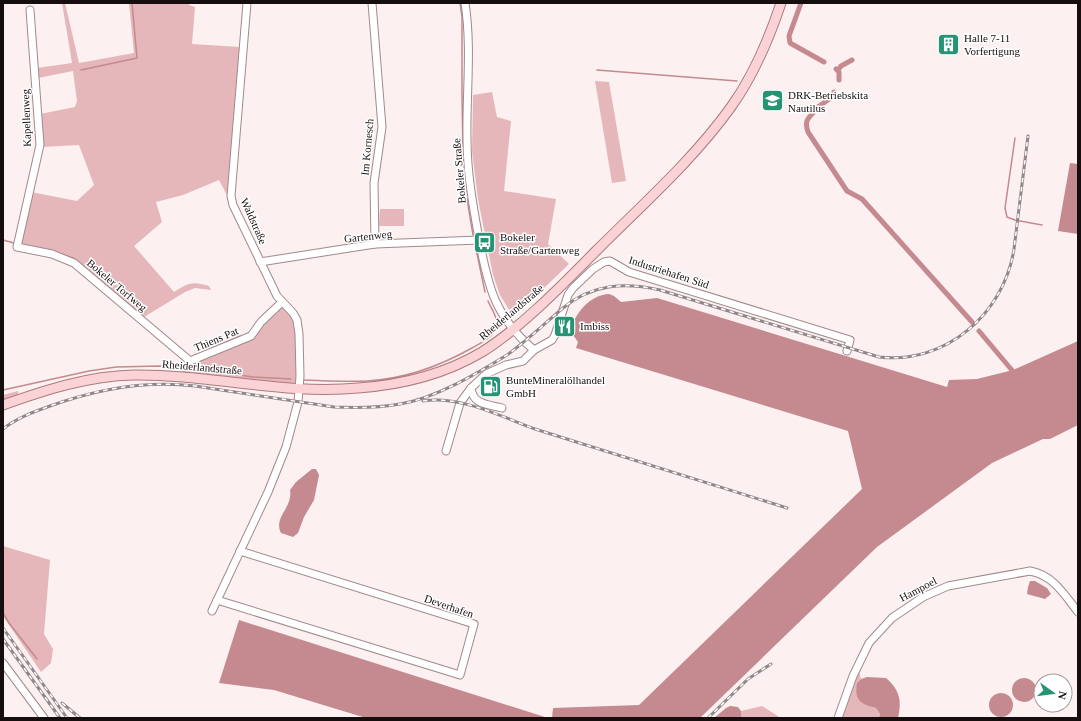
<svg xmlns="http://www.w3.org/2000/svg" width="1081" height="721" font-family="Georgia,serif">
<style>
.green{fill:#e5b7ba}
.water{fill:#c48a8f}
.lines{fill:none;stroke-linecap:round;stroke-linejoin:round}
.stream{stroke:#c48a8f;stroke-width:1.5}
.canal{stroke:#c48a8f;stroke-width:5}
.minor-casing{stroke:#a2898b;stroke-width:9}
.major-casing{stroke:#aa7b7e;stroke-width:11}
.minor{stroke:#fff;stroke-width:7}
.major{stroke:#fbd3d6;stroke-width:9}
.rail-casing{stroke:#928788;stroke-width:3}
.rail{stroke:#fff;stroke-width:1.5;stroke-dasharray:4.5;stroke-linecap:butt}
.labels{text-anchor:middle;dominant-baseline:central;stroke-width:3;stroke-linejoin:round;paint-order:stroke}
.poi-label{font-size:11px;fill:#160d0e;stroke:#fff;text-anchor:start}
.street-label{font-size:11px;fill:#160d0e;stroke:#fff}
</style>
<rect width="100%" height="100%" fill="#fcf0f1"/>
<g class="green">
<path d="M62,3h3l14,60 55,-10 -5,-50h60v2l6,2 -3,37 48,3 -12,150 -9,-17 -36,15 -27,7 6,20 -28,24 40,46c14,-9 18,-11 35,-6l2,4 -16,-2 -10,4 -41,25 -69,-55 -56,-16 12,-54 46,9 17,-16 -15,-40 -37,2 -2,-33 35,-7 2,-6 -4,-30 -35,7 -1,-10 35,-5z"/>
<path d="M595,81l14,1 17,99 -14,2z"/>
<path d="M492,92l5,25 14,4 -7,70 52,8 -8,45 21,20 -51,49h-7l-11,-18 -7,-20 -15,-76 -6,-48 1,-56z"/>
<path d="M380,209h24v17h-25z"/>
<path d="M282,304l10,11 5,18 1,47 -5,4 -114,-11 10,-10 64,-26z"/>
<path d="M18,391l1,6 -16,5v-7z"/>
<path d="M3,546l47,14 -6,74 9,15 -2,14 -10,9 -38,-56z"/>
<path d="M859,671l2,8 -4,4 15,24 4,1 4,6 -1,4h-39z"/>
<path d="M762,706l19,12h-41l1,-7z"/>
</g>
<g class="water">
<path d="M1070,163l8,1v70l-20,-3z"/>
<path d="M609,294l5,2 7,6 36,-4 290,89 2,-7 28,-1 36,-9 65,-29v84l-28,14h-7l-51,24 -115,84 -177,171h-148l1,-10 86,-3 223,-216 -14,-58 -272,-83 2,-6 -5,-7 2,-8 -2,-4c7,-15 19,-28 36,-29z"/>
<path d="M312,469h4l3,6 -5,25 -10,17 -6,16 -5,4 -12,-4c-8,-16 12,-25 9,-43l6,-8z"/>
<path d="M1030,581h5l12,7 4,6 -6,5 -18,-5 1,-7z"/>
<path d="M239,620l309,98h-182l-92,-28 -55,-7z"/>
<path d="M867,677l19,1c14,12 16,23 12,40h-19l1,-4 -4,-6c-15,-4 -22,-7 -19,-25l4,-4z"/>
<circle cx="1024" cy="690" r="12"/>
<circle cx="1001" cy="705" r="12"/>
<path d="M730,706l8,1 3,4v7h-27l12,-10z"/>
</g>
<g class="lines">
<g class="stream">
<path d="M460,3l2,14v80l1,52"/>
<path d="M81,70l56,-12 -5,-55"/>
<path d="M597,70l140,11"/>
<path d="M1015,138l-10,70 2,9 8,3 27,5"/>
<path d="M463,155l4,38"/>
<path d="M467,199l6,36"/>
<path d="M3,240l11,3"/>
<path d="M475,244l10,48"/>
<path d="M63,255l10,3 3,2"/>
<path d="M196,355l44,-19"/>
<path d="M303,380c21,1 43,2 64,1 36,-2 73,-15 105,-33 9,-5 24,-12 25,-24 0,-8 -6,-16 -9,-23"/>
<path d="M3,390l86,-19 27,-4 43,-1 47,4 47,7 38,2"/>
<path d="M3,613l6,10 28,36"/>
</g>
<g class="canal">
<path d="M801,3l-12,33 1,7 34,19"/>
<path d="M836,69l3,3v8"/>
<path d="M838,70l3,-4 11,-6"/>
<path d="M818,107l14,-10 2,-5"/>
<path d="M813,113c-7,7 -8,10 -5,19l39,59 15,8 110,123"/>
<path d="M979,331l37,44"/>
</g>
<defs>
<g id="minor">
<path d="M372,3l10,124 -8,56 1,61"/>
<path d="M30,10l10,135 -23,102 35,7 22,9 116,98 61,-25 10,-14 21,-20"/>
<path d="M260,262l115,-18 104,-4"/>
<path d="M534,350l18,-10 3,-5 13,-40 5,-7 20,-19 11,-7 6,-1 19,11 221,68 -3,11"/>
<path d="M471,388c2,17 16,16 31,20"/>
<path d="M446,451l14,-48 11,-15 15,-14 20,-9 17,-4 11,-11c-39,-33 -46,-63 -55,-111 -6,-33 -12,-66 -12,-100 -1,-45 5,-91 -2,-136"/>
<path d="M217,600l243,75 14,-51 -234,-73"/>
<path d="M212,611l56,-119 18,-45 12,-45 2,-26 -1,-42 -2,-14 -4,-7 -16,-17 -44,-91 -2,-9 16,-193"/>
<path d="M3,663l41,55"/>
<path d="M838,718l15,-42 16,-33 23,-25 31,-21 25,-11 82,-15c23,4 34,23 48,41"/>
</g>
<path id="major" d="M3,405c42,-15 85,-29 130,-30 76,-1 150,20 225,13 42,-3 87,-14 124,-36 40,-25 81,-68 115,-102 46,-46 96,-90 134,-143 23,-32 38,-68 50,-104"/>
</defs>
<use href="#minor" class="minor-casing"/>
<use href="#major" class="major-casing"/>
<use href="#minor" class="minor"/>
<use href="#major" class="major"/>
<defs>
<g id="rail">
<path d="M423,401c37,-6 79,16 112,28l252,79"/>
<path d="M3,429c14,-11 30,-17 47,-23 47,-17 95,-26 145,-20l139,21c22,1 44,1 66,-3 36,-6 76,-30 107,-49 20,-14 37,-31 56,-47 29,-24 61,-26 97,-18l219,67c66,8 125,-43 135,-108l14,-113"/>
<path d="M3,628l64,90"/>
<path d="M3,639l57,79"/>
<path d="M62,703l18,15"/>
<path d="M708,718l40,-39 23,-15"/>
</g>
</defs>
<use href="#rail" class="rail-casing"/>
<use href="#rail" class="rail"/>
</g>
<defs>
<symbol id="building-square" viewBox="-11 -11 22 22"><rect x="-9" y="-9" width="18" height="18" rx="4" fill="#259475" stroke="#fff"/><path d="M-4-6H4V6H1V3H-1V6H-4ZM-2.5-4.3h1.7v1.8h-1.7ZM.8-4.3h1.7v1.8H.8ZM-2.5-1h1.7V.8h-1.7ZM.8-1h1.7V.8H.8Z" fill="#fff"/></symbol>
<symbol id="school-square" viewBox="-11 -11 22 22"><rect x="-9" y="-9" width="18" height="18" rx="4" fill="#259475" stroke="#fff"/><path d="M0-5L7-2L0 1L-7-2ZM-4 1L0 2.5L4 1V4Q0 6-4 4Z" fill="#fff"/></symbol>
<symbol id="bus-square" viewBox="-11 -11 22 22"><rect x="-9" y="-9" width="18" height="18" rx="4" fill="#259475" stroke="#fff"/><path d="M-5-6H5V4H4V6H2V4H-2V6H-4V4H-5ZM-3.5-4V0h7V-4ZM-3.5 1.2v1.5H-2V1.2ZM2 1.2v1.5H3.5V1.2Z" fill="#fff"/></symbol>
<symbol id="restaurant-square" viewBox="-11 -11 22 22"><rect x="-9" y="-9" width="18" height="18" rx="4" fill="#259475" stroke="#fff"/><path d="M-5-6h1v4h1v-4h1v4h1v-4h1v5L-1.5 .5V6h-2V.5L-5-1ZM5-6V6H3V1.5H1.5Q1.5-4 5-6Z" fill="#fff"/></symbol>
<symbol id="fuel-square" viewBox="-11 -11 22 22"><rect x="-9" y="-9" width="18" height="18" rx="4" fill="#259475" stroke="#fff"/><path d="M-5.5-6h7V0h2V4h1.3V-2.5L3-4.5l.8-.8L6-3V5H2.5V1h-1V6h-7ZM-4.2-4.7v3.2H.2V-4.7Z" fill="#fff"/></symbol>
</defs>
<g fill-rule="evenodd">
<use href="#building-square" x="936" y="32" width="25" height="25"/>
<use href="#school-square" x="760" y="88" width="25" height="25"/>
<use href="#bus-square" x="472" y="230" width="25" height="25"/>
<use href="#restaurant-square" x="552" y="314" width="25" height="25"/>
<use href="#fuel-square" x="478" y="374" width="25" height="25"/>
</g>
<g class="labels">
<g class="poi-label">
<text x="964" y="38">Halle 7-11<tspan x="964" dy="13">Vorfertigung</tspan></text>
<text x="788" y="95">DRK-Betriebskita<tspan x="788" dy="13">Nautilus</tspan></text>
<text x="500" y="237">Bokeler<tspan x="500" dy="13">Straße/Gartenweg</tspan></text>
<text x="580" y="326">Imbiss</text>
<text x="506" y="380">BunteMineralölhandel<tspan x="506" dy="13">GmbH</tspan></text>
</g>
<g class="street-label">
<text transform="translate(26 118) rotate(-92)">Kapellenweg</text>
<text transform="translate(367 147) rotate(-85)">Im Kornesch</text>
<text transform="translate(459 171) rotate(-95)">Bokeler Straße</text>
<text transform="translate(254 221) rotate(66)">Waldstraße</text>
<text transform="translate(368 236) rotate(-6)">Gartenweg</text>
<text transform="translate(669 272) rotate(18)">Industriehafen Süd</text>
<text transform="translate(117 285) rotate(40)">Bokeler Torfweg</text>
<text transform="translate(511 312) rotate(-40)">Rheiderlandstraße</text>
<text transform="translate(216 339) rotate(-23)">Thiens Pat</text>
<text transform="translate(202 367) rotate(5)">Rheiderlandstraße</text>
<text transform="translate(918 589) rotate(-28)">Hampoel</text>
<text transform="translate(449 606) rotate(19)">Deverhafen</text>
</g>
</g>
<rect width="1081" height="721" fill="none" stroke="#160d0e" stroke-width="8"/>
<g transform="translate(1053 693) rotate(104)"><circle r="19" fill="#ffffff" stroke="#a29e9f"/>
<path d="M0-3L7 15L0 10L-7 15Z" fill="#259475"/>
<text y="-6" font-size="11" font-weight="bold" text-anchor="middle" fill="#160d0e">N</text>
</g>
</svg>
